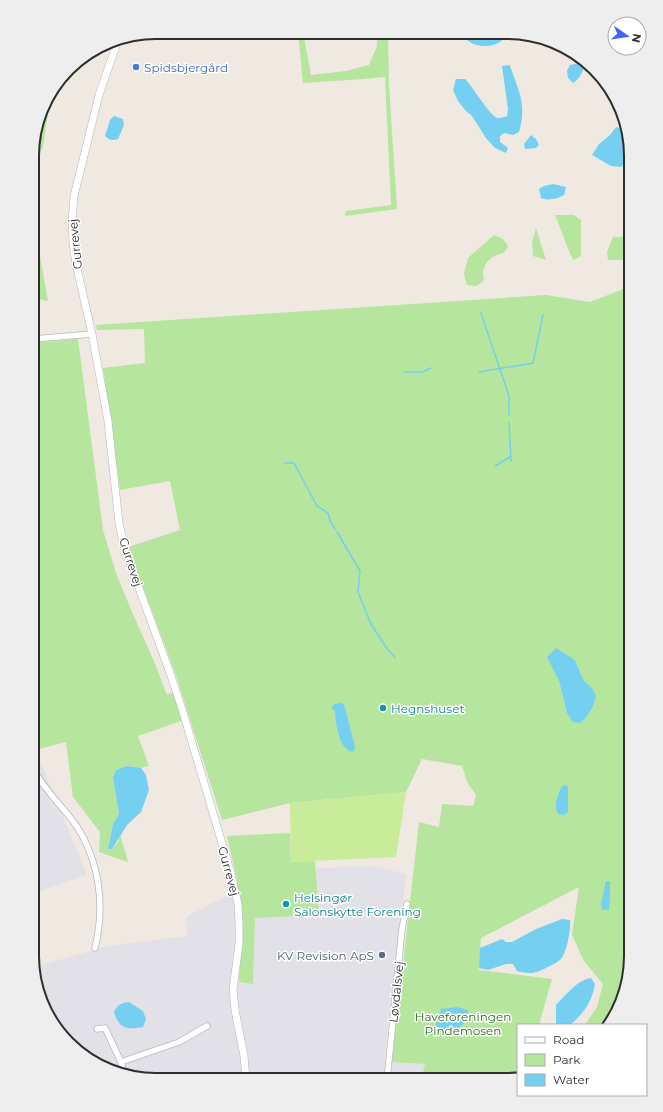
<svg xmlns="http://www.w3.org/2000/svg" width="663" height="1112" font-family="Montserrat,sans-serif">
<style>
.industrial{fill:#e3e1e8}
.green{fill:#b6e59e;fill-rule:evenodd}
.pitch{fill:#c9ec9a}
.water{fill:#75cff0}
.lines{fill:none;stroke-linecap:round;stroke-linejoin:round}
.stream{stroke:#75cff0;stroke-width:1.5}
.minor-casing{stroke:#b4b7c1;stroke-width:7}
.tertiary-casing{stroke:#b4b7c1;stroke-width:8}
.minor{stroke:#fff;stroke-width:5.5}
.tertiary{stroke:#fff;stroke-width:7}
.shop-dot{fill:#3f7fe0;stroke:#fff;stroke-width:1.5}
.culture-dot{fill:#0f9aa8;stroke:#fff;stroke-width:1.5}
.service-dot{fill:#5c6f8a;stroke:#fff;stroke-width:1.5}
.labels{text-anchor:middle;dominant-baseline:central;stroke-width:3;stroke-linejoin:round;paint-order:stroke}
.shop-label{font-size:12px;fill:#366cbe;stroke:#fff;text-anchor:start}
.street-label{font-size:12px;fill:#2e2e2e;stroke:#fff}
.culture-label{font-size:12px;fill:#0d838f;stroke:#fff;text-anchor:start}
.service-label{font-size:12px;fill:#4e5e75;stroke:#fff;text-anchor:end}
.park-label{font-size:12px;fill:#2c6e1b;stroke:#fff}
.rim{fill:none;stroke:#2e2e2e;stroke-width:2}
</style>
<rect width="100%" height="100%" fill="#efe9e1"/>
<g class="industrial">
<path d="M32,741l55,134 -55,19z"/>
<path d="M374,866l32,8 -22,187 41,3 -4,16 -281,-1 -60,-25 -35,-46 -11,-41 74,-21 79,-10 -1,-19 46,-24 10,23 -3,66 14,2 2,-67 64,-2 -3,-47z"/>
</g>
<g class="green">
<path d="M298,32h5l8,43 35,-4 23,-6 8,-19v-13h11l1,52 8,124 -52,7 1,-5 45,-6 -6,-128 -21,2 -61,4z"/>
<path d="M44,104l5,2 -6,41 -10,17v-24z"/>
<path d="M555,215h19l7,5v36l-7,4 -3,-4z"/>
<path d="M33,219l1,3 14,79 -15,-3z"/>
<path d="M536,228l10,32 -13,-4 -1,-14z"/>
<path d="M494,235l9,4 5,7 -3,6c-14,4 -25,12 -21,28l-7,6 -10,-1 -3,-11 4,-16z"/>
<path d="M631,236v24h-23l-1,-8 6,-15z"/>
<path d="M631,286v678l-7,32 -15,29h-24l12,-18 6,-23 -19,-23 -12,-26 7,-48 -98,51 -2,32 73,9 -13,46h-21v53l-11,2h-86l4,-16 -33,-2 27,-240 20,5 3,-23 31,2 3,-11 -9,-13 -5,-16 -40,-7 -16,33 -116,11 -68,17 -46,-145 -48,-128 52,-17 -10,-49 -50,9 -17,-122 42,-5 -1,-34 -47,1 -1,-5 450,-30 44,7zM575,660l9,21 8,7 -25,24 -8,-31zM344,705l7,28 -8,11 -5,-10 -3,-25z"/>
<path d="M78,339l25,191 13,43 16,39 21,47 14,36 8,-4 9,29 -46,16 11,30 -8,2 -14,-2 -14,12 6,36 -6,10 -5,25h4l6,-7 2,-8 8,28 -29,-10 1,-20 -27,-35 -7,-55 -31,8 -3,-9 1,-398z"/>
<path d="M290,833l1,29 24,-1 4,54 -64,3 -2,66 -14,-2 3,-66 -5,-36 -10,-44z"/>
</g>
<path class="pitch" d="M406,792l-10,65 -105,5 -1,-59z"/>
<g class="water">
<path d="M462,33h44c-2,3 -3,6 -5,8 -10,9 -34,6 -39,-8z"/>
<path d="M579,63l5,4c-2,7 -5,12 -11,16l-5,-5 -1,-7 3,-6z"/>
<path d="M509,65l1,1c9,26 17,38 9,66l-6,3 -9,-2 -4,3v6l8,6 -2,5 -11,-5 -9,-10 -14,-22 -7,-6 -7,-9 -5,-11 3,-11h9c8,7 25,38 33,39 3,0 6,-1 9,-2l1,-7 -6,-43z"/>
<path d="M114,116l9,3 1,6 -6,14c-6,2 -9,1 -13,-3l5,-16z"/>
<path d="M616,127l7,2c6,11 9,29 -2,38l-10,-1 -19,-11 7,-11 11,-9z"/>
<path d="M531,135l5,4 3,6 -3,3 -11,1 -1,-5z"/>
<path d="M553,184l13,3 -2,8c-7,4 -16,6 -23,3l-2,-9 5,-3z"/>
<path d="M556,648l19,12 9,21 8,7 4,8c-2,10 -7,20 -16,27l-7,-1 -6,-9 -8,-32 -12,-24z"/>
<path d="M339,703l5,1 11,43 -1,4 -2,1c-14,-4 -16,-29 -17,-41l-3,-2 1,-4z"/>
<path d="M127,766l14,2 5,7 3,15 -8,22 -14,13 -15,24h-4l5,-25 6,-10 -6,-36 3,-8z"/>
<path d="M566,785l2,2v25l-4,3 -6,-1c-5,-9 0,-20 4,-28z"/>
<path d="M606,881h4v16l-1,13h-7l-1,-6z"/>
<path d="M562,919l8,1c1,10 -3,31 -9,39 -3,3 -8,5 -11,7 -14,7 -17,9 -33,5l-4,-7h-7l-18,6 -9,-2 1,-20 22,-9 4,3h6l24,-13z"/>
<path d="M591,978l4,6c-3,17 -11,30 -25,41h-14v-20c9,-9 21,-25 35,-27z"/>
<path d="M129,1002l14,9 3,8 -3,8c-16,3 -24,2 -29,-15 3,-7 7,-9 15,-10z"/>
<path d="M457,1007l11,3c-1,19 -14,22 -31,19l-2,-3 6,-17z"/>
</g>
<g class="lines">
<g class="stream">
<path d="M481,313l28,83v19"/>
<path d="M405,372h17l9,-4"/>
<path d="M479,372l54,-9 10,-48"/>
<path d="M509,423l2,38"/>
<path d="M285,463h9l23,43 11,7 2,8 5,8"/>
<path d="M495,466l15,-9"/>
<path d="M337,532l23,39 -2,21 13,32 17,26"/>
<path d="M389,651l6,6"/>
</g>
<defs>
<g id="minor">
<path d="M33,339l59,-5"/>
<path d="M32,767c10,19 24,33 37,49 21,25 31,60 31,92 0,13 -2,27 -5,40"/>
<path d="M97,1029l8,-1 16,34 3,10"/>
<path d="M121,1062l58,-20 28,-16"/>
<path d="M387,1080l15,-151 5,-25"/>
</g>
<path id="tertiary" d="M118,40l-19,55 -25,101 -2,25 1,23 3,20 16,70 16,87 11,102 6,27 44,120 13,39 48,161 8,34 1,19v21l-6,45 2,21 9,46 2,23"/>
</defs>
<use href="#minor" class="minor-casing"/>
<use href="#tertiary" class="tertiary-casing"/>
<use href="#minor" class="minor"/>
<use href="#tertiary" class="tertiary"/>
</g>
<circle class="shop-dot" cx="136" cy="67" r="4"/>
<g class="culture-dot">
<circle cx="383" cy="708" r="4"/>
<circle cx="286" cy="904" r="4"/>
</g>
<circle class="service-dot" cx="382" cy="955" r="4"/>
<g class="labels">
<g class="shop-label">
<text x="144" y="67">Spidsbjergård</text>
</g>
<g class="street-label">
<text transform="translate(75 244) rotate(-96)">Gurrevej</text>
<text transform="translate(131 562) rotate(72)">Gurrevej</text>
<text transform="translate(229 871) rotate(75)">Gurrevej</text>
<text transform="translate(396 992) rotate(-84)">Løvdalsvej</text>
</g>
<g class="culture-label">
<text x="391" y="708">Hegnshuset</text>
<text x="294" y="897">Helsingør<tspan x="294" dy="14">Salonskytte Forening</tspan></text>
</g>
<g class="service-label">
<text x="374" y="955">KV Revision ApS</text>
</g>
<g class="park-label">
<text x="463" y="1016">Haveforeningen<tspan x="463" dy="14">Pindemosen</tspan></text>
</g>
</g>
<path d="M0 0H663V1112H0ZM156 39H507A117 117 0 0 1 624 156V956A117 117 0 0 1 507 1073H156A117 117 0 0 1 39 956V156A117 117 0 0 1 156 39Z" fill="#eee" fill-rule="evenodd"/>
<path class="rim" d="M156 39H507A117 117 0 0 1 624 156V956A117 117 0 0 1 507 1073H156A117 117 0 0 1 39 956V156A117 117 0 0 1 156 39Z"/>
<rect x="517" y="1024" width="130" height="72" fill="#ffffff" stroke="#ababab"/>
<rect x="525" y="1037" width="20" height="6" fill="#ffffff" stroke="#ababab"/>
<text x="553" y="1044" font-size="12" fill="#2e2e2e">Road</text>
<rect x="525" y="1054" width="20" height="12" fill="#b6e59e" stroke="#ababab"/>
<text x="553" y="1064" font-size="12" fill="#2e2e2e">Park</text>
<rect x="525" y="1074" width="20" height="12" fill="#75cff0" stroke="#ababab"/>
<text x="553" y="1084" font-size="12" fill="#2e2e2e">Water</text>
<g transform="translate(627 36) rotate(103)"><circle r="19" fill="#ffffff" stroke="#ababab"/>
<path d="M0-3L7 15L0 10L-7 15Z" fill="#4264fb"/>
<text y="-6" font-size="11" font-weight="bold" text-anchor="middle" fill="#2e2e2e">N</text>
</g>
</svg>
